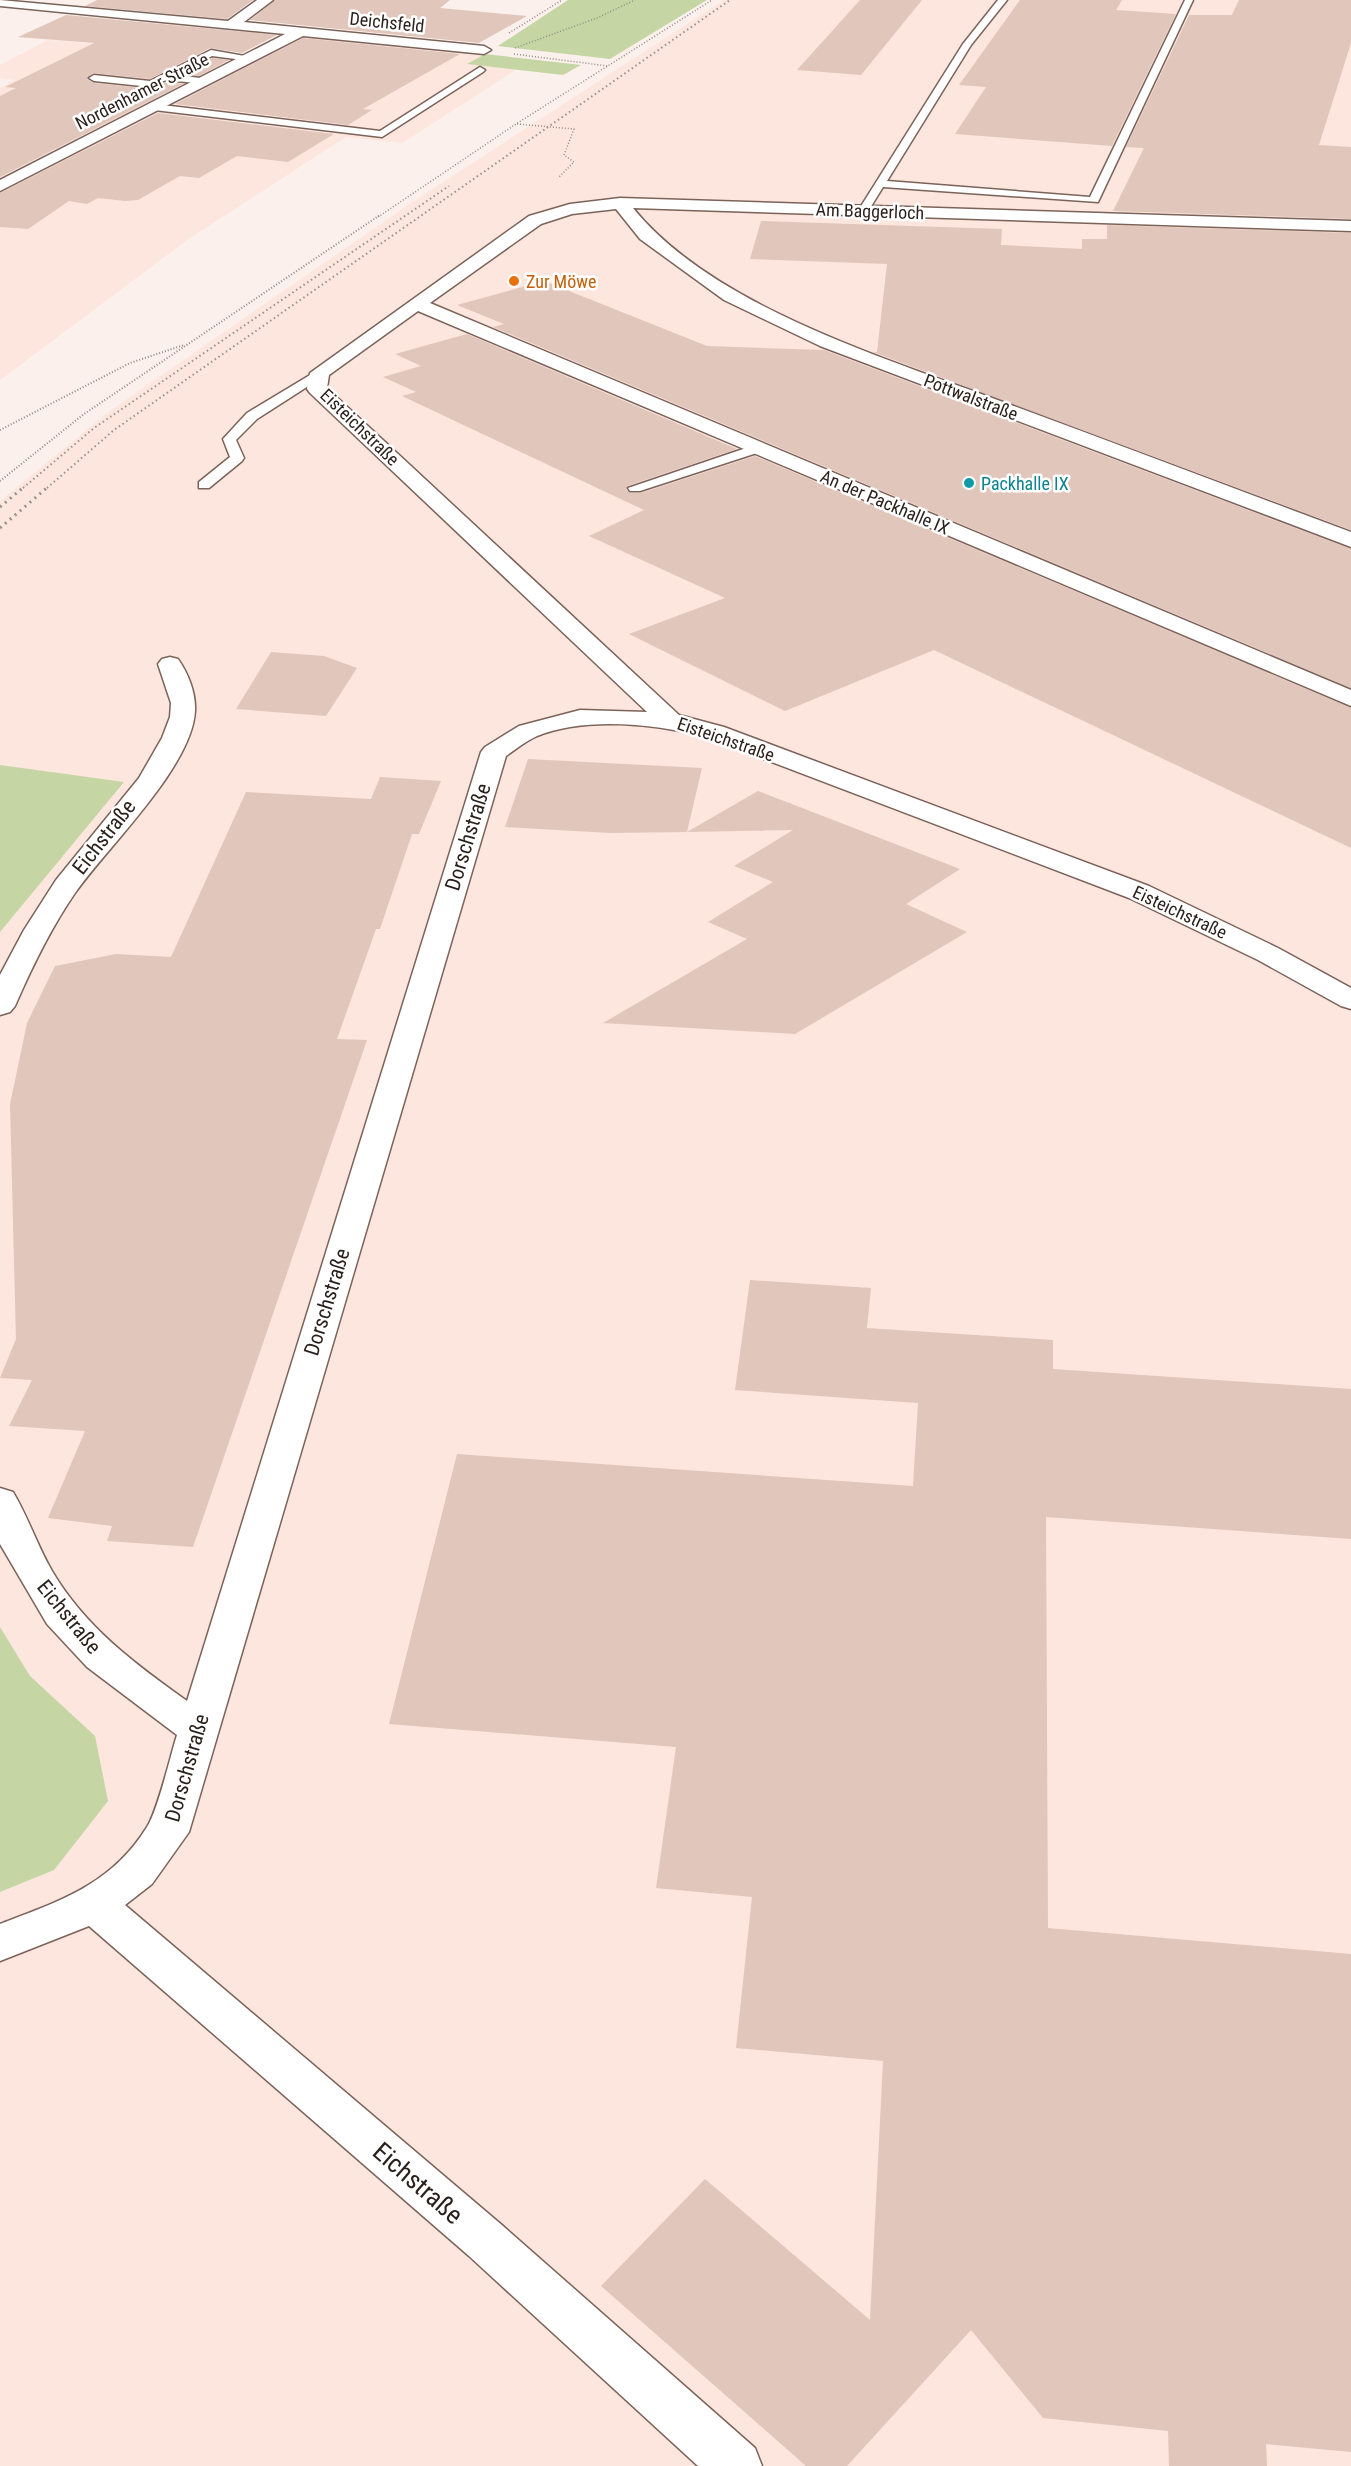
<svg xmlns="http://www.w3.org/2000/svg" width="1351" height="2466" font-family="'Roboto Condensed',sans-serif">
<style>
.built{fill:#fce6dd}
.green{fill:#c5d6a4}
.building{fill:#e1c6bb}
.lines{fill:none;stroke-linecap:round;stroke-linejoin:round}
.service-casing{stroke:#7b635a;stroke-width:3}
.minor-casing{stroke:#7b635a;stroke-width:3}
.path-far1{stroke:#958a86;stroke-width:1.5;stroke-dasharray:1 2;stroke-linecap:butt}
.path{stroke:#958a86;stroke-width:2;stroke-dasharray:1 2;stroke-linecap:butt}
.service{fill:#fff;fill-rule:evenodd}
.minor{fill:#fff;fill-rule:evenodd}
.rail-far1{stroke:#9c918d;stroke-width:2;stroke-dasharray:1.5 3;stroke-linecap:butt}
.rail{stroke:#9c918d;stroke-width:3;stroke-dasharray:2 4.5;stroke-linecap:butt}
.food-dot{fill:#e8710a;stroke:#fff;stroke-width:2}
.culture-dot{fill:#0f9aa8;stroke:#fff;stroke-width:2}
.labels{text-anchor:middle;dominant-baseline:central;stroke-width:5;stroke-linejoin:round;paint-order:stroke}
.far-street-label{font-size:18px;fill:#291f1b;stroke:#fff}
.far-food-label{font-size:18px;fill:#c56008;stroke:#fff;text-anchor:start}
.far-culture-label{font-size:18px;fill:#0d838f;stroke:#fff;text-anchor:start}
.street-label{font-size:21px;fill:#291f1b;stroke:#fff}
.near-street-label{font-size:26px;fill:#291f1b;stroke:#fff}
</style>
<rect width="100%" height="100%" fill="#fcf0ec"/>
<g class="built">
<path d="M724,0h627v2466h-1351v-1965l111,-91 303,-209z"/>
<path d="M302,35l183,19 -17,10 48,6 -114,73 -56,-6 -159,103 -187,140v-292l15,-8 -15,-2v-13l48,-25 214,18z"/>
</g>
<g class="green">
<path d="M568,0h139l-97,59 -112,-13z"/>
<path d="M485,54l96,11 -18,10 -96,-11z"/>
<path d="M0,765l124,17 -124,150z"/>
<path d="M0,1627l30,49 65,60 13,65 -54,69 -54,22z"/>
</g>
<g class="building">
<path d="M97,0h156l-26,19 -142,-13z"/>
<path d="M275,0h175l-10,8 87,8 -48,27 -229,-23z"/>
<path d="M860,0h62l-61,75 -64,-5z"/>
<path d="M1020,0h102l-6,10 60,4 -64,132 -157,-12 31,-47 -27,-2z"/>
<path d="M1239,0h112v43l-32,102 32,2v72l-238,-8 31,-63 -18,-1 63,-132h43z"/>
<path d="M66,15l211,20 -35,18 -32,-5 -60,31 -57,-6 -6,6 7,4 57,6 15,-7 17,2 -183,93v-81l16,-8 -11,-1 89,-44 -76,-6z"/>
<path d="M303,38l157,16 -97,55 9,1 -24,15 -173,-21z"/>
<path d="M212,58l17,2 -30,16 -16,-2z"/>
<path d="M158,113l176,21 -46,28 -51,-6 -38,22 -19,-2 -42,24 -13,1 -27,-3 -11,6 -18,-3 -41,28 -28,-2v-34z"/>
<path d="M761,221l241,8 -1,16 81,4v-10h25v-14l244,8v297l-478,-178h4l10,-88 -137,-5z"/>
<path d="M544,281l163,65 117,4 527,199v139l-858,-361 11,-3 -47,-19z"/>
<path d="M467,334l270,115 -110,37 -1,3 4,4h11l114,-37 596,252v140l-417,-198 -149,61 -156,-77 96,-36 -136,-62 55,-26 -242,-114 14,-4 -33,-15 38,-11 -26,-12z"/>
<path d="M271,652l53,4 33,12 -31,48 -90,-7z"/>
<path d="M528,759l174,9 -15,64 -76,1 -106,-6z"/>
<path d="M380,777l61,4 -22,53h-7l-32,95h-4l-39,110 30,1 -174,507 -86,-6 5,-15 -64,-8 37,-87 -76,-5 23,-46 -32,-2 16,-39 -6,-235 17,-81 28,-57 61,-12 55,3 75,-165 125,7z"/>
<path d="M758,791l202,78 -54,35 61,28 -172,102 -192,-11 144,-84 -39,-17 65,-40 -39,-16 59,-36 -106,2z"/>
<path d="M750,1280l121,8 -4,40 186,12v29l298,20v150l-305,-22 2,411 303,26v498l-85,-8 1,22h-98l-1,-35 -125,-13 -72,-88 -124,136h-41l-205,-180 104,-107 165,141 13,-259 -147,-13 16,-151 -96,-9 20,-141 -287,-23 68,-270 456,32 5,-83 -183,-13z"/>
</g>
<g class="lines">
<defs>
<g id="service">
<path d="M998,0h9l-36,45 -84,136 203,16 95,-197h8l-95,202 -215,-15 -16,26h-8l-1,-2 105,-167z"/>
<path d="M211,50l45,8 -5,3 -39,-5 -37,19 34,4 2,2 -5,3 -40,-4 -15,7 -57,-6 -5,-3 5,-3 56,6z"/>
<path d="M480,67l5,3 -2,2 -101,65 -228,-27 -5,-3 5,-3 226,27z"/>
<path d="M320,369l6,4 -2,3 -67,43 -21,21 8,18 -2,3 -33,27h-10v-6l31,-25 -7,-18 24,-26z"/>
<path d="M758,444l5,1v6l-123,40h-10l-2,-3z"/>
</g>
<g id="minor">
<path d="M0,0l228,21 29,-21h16l-29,22 240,24 7,4 -7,4 -181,-18 -303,155v-11l285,-146 -285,-28z"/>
<path d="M620,198l731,23v10l-718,-23c82,101 259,152 378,197 114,42 227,85 340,127v15l-531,-201 -96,-46 -84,-61 -24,-30 -44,5 -31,10 -111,79 921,387v16l-933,-395 -89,64 -2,13 352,327 45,12 425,159 129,62 73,40v21l-10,-3 -83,-46 -129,-62 -423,-161c-49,-13 -120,-21 -169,-1 -11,5 -21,13 -31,20l-317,1076 -37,52 -27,21 378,321 252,222 7,18h-64l-229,-210 -380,-330 -89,35v-37c60,-23 111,-39 147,-97 11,-17 23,-70 30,-92l-90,-68 -40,-43 -47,-80v-56l13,4c15,25 24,53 39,79 33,56 83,93 135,130l294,-949 4,-5 34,-21 61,-16 67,2 -337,-319 -3,-4 3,-16 219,-157 41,-12z"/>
<path d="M170,657l8,2c10,14 18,34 17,52 -3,56 -87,135 -120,182 -24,35 -43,74 -60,113l-5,6 -10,3v-40l24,-45 32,-50 83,-102 23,-40 8,-21 1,-14 -13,-39 4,-5z"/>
</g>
</defs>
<use href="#service" class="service-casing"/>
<use href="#minor" class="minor-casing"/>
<g class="path-far1">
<path d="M509,33l53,-33"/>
<path d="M515,48l82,-30 38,-18"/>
<path d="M514,54l94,12"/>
<path d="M517,124l57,5 -10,26 10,7 -15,15"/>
<path d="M378,217l138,-93 196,-124"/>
</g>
<g class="path">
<path d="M0,430l130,-67 54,-18"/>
<path d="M0,481l84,-67 296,-199"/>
</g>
<use href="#service" class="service"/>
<use href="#minor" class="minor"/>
<g class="rail-far1">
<path d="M23,488l71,-60 355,-242"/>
<path d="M47,488l67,-58 616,-430"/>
</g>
<g class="rail">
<path d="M0,507l25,-21"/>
<path d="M0,528l49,-42"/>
</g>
</g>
<circle class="food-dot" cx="514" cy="281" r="6"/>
<circle class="culture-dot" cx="969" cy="483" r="6"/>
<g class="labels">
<g class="far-street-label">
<text transform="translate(387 22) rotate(6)">Deichsfeld</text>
<text transform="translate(142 91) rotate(-27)">Nordenhamer Straße</text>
<text transform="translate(870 211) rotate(2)">Am Baggerloch</text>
<text transform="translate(971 397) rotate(21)">Pottwalstraße</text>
<text transform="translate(360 427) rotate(44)">Eisteichstraße</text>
<text transform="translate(885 502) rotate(23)">An der Packhalle IX</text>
<text transform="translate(726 739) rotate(19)">Eisteichstraße</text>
<text transform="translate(1180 912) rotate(25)">Eisteichstraße</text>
</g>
<g class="far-food-label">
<text x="526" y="281">Zur Möwe</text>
</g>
<g class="far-culture-label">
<text x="981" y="483">Packhalle IX</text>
</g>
<g class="street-label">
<text transform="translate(104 837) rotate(-52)">Eichstraße</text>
<text transform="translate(468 837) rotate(-73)">Dorschstraße</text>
<text transform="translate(327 1302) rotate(-73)">Dorschstraße</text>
<text transform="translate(69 1617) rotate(51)">Eichstraße</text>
<text transform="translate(187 1768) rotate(-74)">Dorschstraße</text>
</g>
<g class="near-street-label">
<text transform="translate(418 2183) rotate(41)">Eichstraße</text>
</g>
</g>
</svg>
